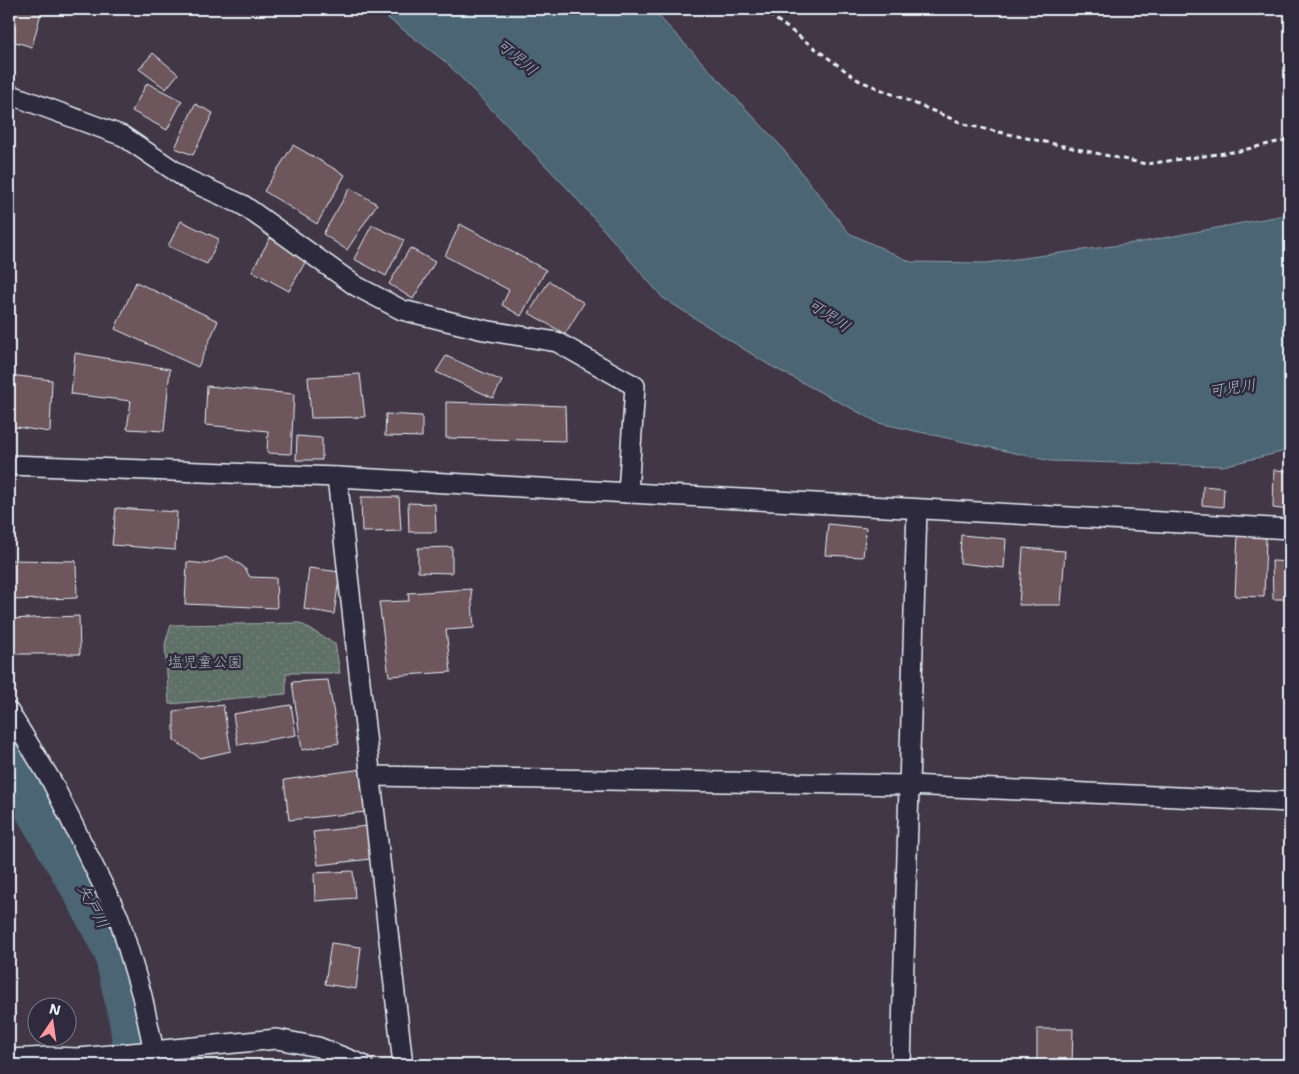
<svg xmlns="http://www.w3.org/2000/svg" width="1299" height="1074" font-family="'Shantell Sans','Klee One',sans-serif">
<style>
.green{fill:url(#green-dots);stroke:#a3b0af}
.water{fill:#4c6575;stroke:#8a9da9}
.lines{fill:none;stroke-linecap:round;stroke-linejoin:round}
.river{stroke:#4c6575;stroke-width:44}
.building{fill:#6d565c;stroke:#e8f1f8}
.street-casing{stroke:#e8f1f8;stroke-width:22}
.path{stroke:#e8f1f8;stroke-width:3;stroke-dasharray:5 4;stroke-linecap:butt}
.street{stroke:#2f2a3d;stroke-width:19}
.labels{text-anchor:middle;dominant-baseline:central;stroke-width:5;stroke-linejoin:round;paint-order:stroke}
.park-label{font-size:15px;fill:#aab6b6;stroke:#2f2a3d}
.water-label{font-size:16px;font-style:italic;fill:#aab9c4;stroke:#2f2a3d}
</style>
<defs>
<pattern id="green-dots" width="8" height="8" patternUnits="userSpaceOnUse" patternTransform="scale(1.25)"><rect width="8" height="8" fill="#5e6f66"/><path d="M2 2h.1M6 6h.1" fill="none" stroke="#75847d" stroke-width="1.8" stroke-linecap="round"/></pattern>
</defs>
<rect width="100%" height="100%" fill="#423746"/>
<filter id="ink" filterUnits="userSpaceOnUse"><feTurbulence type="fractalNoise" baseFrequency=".02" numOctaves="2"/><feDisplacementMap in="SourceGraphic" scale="10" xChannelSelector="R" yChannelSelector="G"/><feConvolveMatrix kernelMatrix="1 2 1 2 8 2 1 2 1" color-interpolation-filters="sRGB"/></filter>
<g filter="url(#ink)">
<path class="green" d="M300,623l35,21 5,29h-54v21l-117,10 -4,-60 6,-19z"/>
<path class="water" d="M376,9h276l126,134 71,90 62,29 75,1 156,-21 148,-28v236l-67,16 -172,-5 -172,-38 -110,-58 -106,-67 -93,-107 -123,-128z"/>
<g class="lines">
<path class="river" d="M9,762l76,129 31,61 15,68 6,45"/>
</g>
<g class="building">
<path d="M9,9h33l-10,38 -23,-7z"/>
<path d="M153,53l25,21 -12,15 -27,-20z"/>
<path d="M147,83l35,18 -15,29 -35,-19z"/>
<path d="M195,104l18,9 -20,42 -18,-7z"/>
<path d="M293,145l52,30 -28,49 -53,-33z"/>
<path d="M350,188l27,16 -30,46 -24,-16z"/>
<path d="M181,221l38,18 -12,25 -39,-18z"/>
<path d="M460,224l86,46 -25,46 -19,-11 7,-15 -64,-34z"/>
<path d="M372,225l32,15 -18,36 -32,-17z"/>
<path d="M270,238l37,21 -18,32 -37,-20z"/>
<path d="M410,248l25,14 -22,37 -24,-15z"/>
<path d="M549,281l35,22 -19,31 -36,-21z"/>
<path d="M136,282l82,39 -20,46 -83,-38z"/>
<path d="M75,353l95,16 -6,62 -37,-2 4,-28 -60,-7z"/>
<path d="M446,356l56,25 -9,17 -57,-26z"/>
<path d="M360,374l5,43 -54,1 -3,-41z"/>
<path d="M9,375l43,5 -2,52 -41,-6z"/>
<path d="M207,386l87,8 -3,60 -24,-1 1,-22 -63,-6z"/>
<path d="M446,402l119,4 1,35 -120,-3z"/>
<path d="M386,414l36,2v21l-37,-1z"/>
<path d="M297,436l25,2v22h-26z"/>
<path d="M1274,470l16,1v39l-17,-2z"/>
<path d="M1203,486l21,2 -1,19 -21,-2z"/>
<path d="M361,497h38l2,34 -39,1z"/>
<path d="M408,503l27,1 1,28h-27z"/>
<path d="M116,508l61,4 -2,38 -63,-5z"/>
<path d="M828,524l38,4 -3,29 -38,-2z"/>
<path d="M1238,534l28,4 -2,59 -29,-1z"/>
<path d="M961,535l45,4 -2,29 -44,-5z"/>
<path d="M452,547v26l-34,-1v-24z"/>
<path d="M1023,548l42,3 -4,54h-42z"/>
<path d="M227,556l17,11 6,10 26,1 1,30 -92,-4 2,-42 19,2z"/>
<path d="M9,560l67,1 1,37 -68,2z"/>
<path d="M1272,561l18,1v37h-17z"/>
<path d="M309,568l31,4 -6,42 -30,-5z"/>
<path d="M471,589l3,39 -28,2 5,42 -62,4 -10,-74 30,-1 -1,-8z"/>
<path d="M79,616l1,38h-71v-35z"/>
<path d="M328,680l11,63 -37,7 -10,-68z"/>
<path d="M223,705l8,46 -31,7 -26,-18v-29z"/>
<path d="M291,705l5,30 -58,10 -5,-31z"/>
<path d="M362,769l4,43 -77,8 -5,-40z"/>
<path d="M367,826l4,33 -53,6 -5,-33z"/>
<path d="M353,871l2,27 -40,3 -1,-28z"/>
<path d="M331,943l30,4 -5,42 -31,-5z"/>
<path d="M1037,1029h36l-1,36h-35z"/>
</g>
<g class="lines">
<defs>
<g id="street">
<path d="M9,94l114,42 65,44 55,25 113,81 46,24 82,20 73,12 78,44 -7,107"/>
<path d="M9,465l328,12 953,52"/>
<path d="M337,477l66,588"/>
<path d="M9,712l43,70 67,136 23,78 12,55 1,14"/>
<path d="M372,776l536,9 382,17"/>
<path d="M9,1059l40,-2 30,1 198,-19 41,8 45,18"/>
<path d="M901,1065l16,-556"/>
</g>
</defs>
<use href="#street" class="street-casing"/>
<path class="path" d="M762,9l96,71 109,45 179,39 93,-13 51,-12"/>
<use href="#street" class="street"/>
</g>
</g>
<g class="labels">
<g class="park-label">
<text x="205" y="662">塩児童公園</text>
</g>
<g class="water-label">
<text transform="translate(517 57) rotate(40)">可児川</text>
<text transform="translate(829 315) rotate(34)">可児川</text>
<text transform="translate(1232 388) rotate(-8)">可児川</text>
<text transform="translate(93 906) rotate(62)">矢戸川</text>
</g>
</g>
<rect width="1299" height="1074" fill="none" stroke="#2f2a3d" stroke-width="30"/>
<rect x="15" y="15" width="1269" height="1044" fill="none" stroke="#e8f1f8" stroke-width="2" filter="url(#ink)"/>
<g transform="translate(52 1022) rotate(13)"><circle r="24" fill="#2f2a3d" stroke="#797a88"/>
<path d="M0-4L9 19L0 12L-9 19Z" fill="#ff9aa2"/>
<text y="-8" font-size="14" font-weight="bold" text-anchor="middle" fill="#e8f1f8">N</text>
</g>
</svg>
